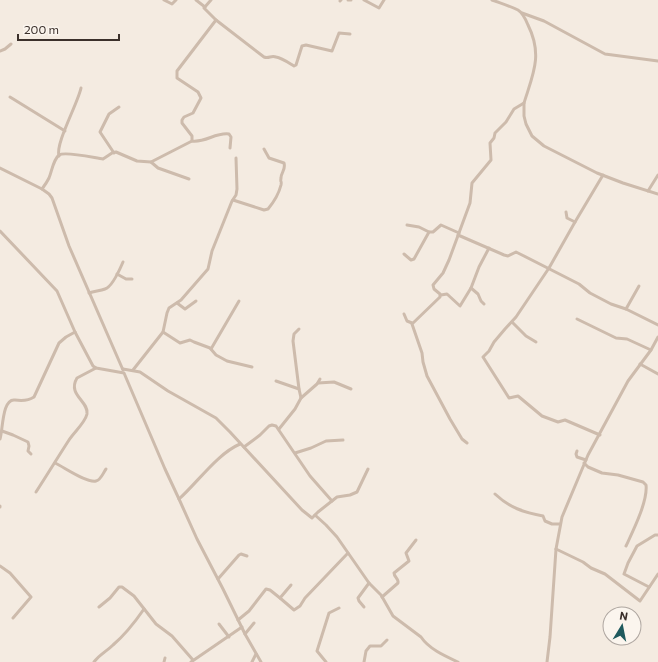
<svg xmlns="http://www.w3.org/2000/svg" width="658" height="662" font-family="Commissioner,sans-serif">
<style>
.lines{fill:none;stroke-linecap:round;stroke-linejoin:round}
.street{stroke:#cdbbac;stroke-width:3}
</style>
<rect width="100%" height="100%" fill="#f4ebe1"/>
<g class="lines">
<g class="street">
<path d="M164,0l8,4 4,-4"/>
<path d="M196,0l9,7"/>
<path d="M211,0l-7,8 12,12 48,37c5,2 7,-2 12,0 6,1 13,6 18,9l2,-1 6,-19 4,-1 26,6 7,-18 11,1"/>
<path d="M348,0h3"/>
<path d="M364,0l15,8 5,-8"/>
<path d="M492,0c8,3 18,6 26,10 5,3 8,10 10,15 15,30 5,49 -4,78v13l2,8 6,12 12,10 53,27 26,10 35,11"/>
<path d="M340,1l1,-1"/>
<path d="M522,13l22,8 61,33 53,7"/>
<path d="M0,51l5,-2 6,-5"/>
<path d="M10,97l55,34"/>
<path d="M192,141c13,2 24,-9 37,-7l2,3 -1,11"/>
<path d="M114,153l-14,-21 9,-18 10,-7"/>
<path d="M59,156c-4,-12 19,-53 22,-68"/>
<path d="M151,162l7,6 31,11"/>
<path d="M0,168l42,21 7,5 3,4 17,48 54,124"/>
<path d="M42,189c3,-4 5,-7 7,-11 3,-7 4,-18 10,-23 6,-4 36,3 44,4l9,-6 4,-1 21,9 14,1 41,-21v-5l-10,-13v-3l2,-3 9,-4 8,-15 -3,-6 -21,-14v-7l39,-51"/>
<path d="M648,191l10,-16"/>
<path d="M233,200l31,10 4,-1c5,-6 11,-16 13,-24 1,-6 -1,-1 0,-7 0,-6 5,-8 3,-15l-15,-5 -5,-9"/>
<path d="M566,212l1,6 8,4"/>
<path d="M407,225l12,2 10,5"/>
<path d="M0,231l57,60 18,41 18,34 3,2 28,5 41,96 14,30 18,40 26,50 22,45 16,28"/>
<path d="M458,235l46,20 4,1 8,-4 2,1 61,31 11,9 21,11 15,5 32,16"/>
<path d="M404,254l7,6 3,-1 15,-27h4l8,-7 18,8"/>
<path d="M117,274l9,5h6"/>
<path d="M89,293c6,-2 11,-2 16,-4 7,-2 15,-20 18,-27"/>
<path d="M441,295l6,-1 13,12 11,-18"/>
<path d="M177,303l8,6 11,-8"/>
<path d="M484,304l-3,-3 -3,-7 -7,-6 8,-21 10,-19"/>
<path d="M626,309l13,-23"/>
<path d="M404,314l3,7 5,2"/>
<path d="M577,319l39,19 11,1 24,11"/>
<path d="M512,322l14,14 10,6"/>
<path d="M163,332l17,11 10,-3 4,2 16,6 6,7 11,6 25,6"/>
<path d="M211,349l28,-48"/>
<path d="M640,364l18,10"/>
<path d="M123,369l17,3 28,19 48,27 14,14 72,78 10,8 3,-3 11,10 11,12 32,46 12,12 12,21 28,21c8,12 24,19 37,25"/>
<path d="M133,370l30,-38 4,-19 2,-5 12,-8 27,-31 4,-18 20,-50 4,-6 1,-6 -1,-31"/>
<path d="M276,381l23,8"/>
<path d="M318,383l16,-1 17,7"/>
<path d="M301,398l16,-14 3,-5"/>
<path d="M279,429l16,-20 6,-11 -2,-9 -6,-48 1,-7 5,-5"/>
<path d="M2,431l11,4 15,7 1,4 -1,5 3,3"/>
<path d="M600,435l-35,-15 -7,2 -16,-6 -24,-20 -9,2 -26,-41 6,-6 5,-9 11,-13 11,-12 33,-49 26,-46 28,-47"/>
<path d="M0,439c3,-9 2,-41 15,-39 7,1 13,1 19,-3l25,-54 7,-6 9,-5"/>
<path d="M467,443l-5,-4 -12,-20 -23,-43 -4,-14 -1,-9 -10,-29 28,-27v-3l-6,-5 -1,-4 10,-12 6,-13 21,-57 2,-20 19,-23 -1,-17 4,-5 1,-5 11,-11 8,-13 10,-6"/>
<path d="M244,447l16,-12 9,-9 3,-1 4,1 34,50 22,25"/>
<path d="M577,451l-1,3 1,3 9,3"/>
<path d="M295,453l16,-5 15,-7 17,-1"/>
<path d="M55,463c9,4 31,20 41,18 5,-1 7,-8 10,-12"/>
<path d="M584,463l4,4 14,6 16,2 25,7 3,3c2,16 -13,46 -20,61"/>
<path d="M36,492c11,-17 22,-35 33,-52 5,-8 16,-17 18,-26 2,-13 -20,-19 -10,-36l19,-10"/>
<path d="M495,494c15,14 28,18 48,22l2,5 7,3h8"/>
<path d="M179,499c19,-17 38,-45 61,-55"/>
<path d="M0,506v1"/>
<path d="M315,515l3,-3 19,-15 13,-2 7,-3 11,-23"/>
<path d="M556,549l27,13 8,6 14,6 35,27 18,-27"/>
<path d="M0,566l10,7 21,24 -18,21"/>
<path d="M218,579l21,-24 2,-1 6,2"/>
<path d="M291,585l-11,13 14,12 6,-4 5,-8 43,-45"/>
<path d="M649,587l-25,-13 4,-11 9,-17 18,-11h3"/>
<path d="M382,597l16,-14c1,-4 -4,-6 -4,-10l15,-12 -3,-8 10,-13"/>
<path d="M99,607l11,-9 9,-11h3l12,9 22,28 16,12 21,24"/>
<path d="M364,607l-5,-6 -1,-3 11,-15"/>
<path d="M238,620l11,-9 17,-22 4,1 10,8"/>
<path d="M219,624l10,13"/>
<path d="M245,634l9,-11"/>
<path d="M94,662c6,-8 12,-10 19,-17 13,-11 22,-23 31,-36"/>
<path d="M164,662l1,-4"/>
<path d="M191,662l51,-35"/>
<path d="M252,662l4,-8"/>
<path d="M326,662l-9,-11 12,-38 10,-5"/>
<path d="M364,662l2,-11 4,-5h11l6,-6"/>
<path d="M547,662l3,-25 6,-88 6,-32 26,-62 40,-74 23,-31 7,-13"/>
</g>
</g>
<g transform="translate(622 626) rotate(10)"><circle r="19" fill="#fbf5ee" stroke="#aea6a0"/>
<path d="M0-3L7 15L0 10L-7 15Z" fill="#1f5a5e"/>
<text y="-6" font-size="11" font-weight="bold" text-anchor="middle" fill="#3b302b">N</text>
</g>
<path d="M18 34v6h101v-6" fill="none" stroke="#3b302b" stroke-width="2"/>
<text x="24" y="34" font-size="12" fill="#3b302b" stroke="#fbf5ee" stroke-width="3" paint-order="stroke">200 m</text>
</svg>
